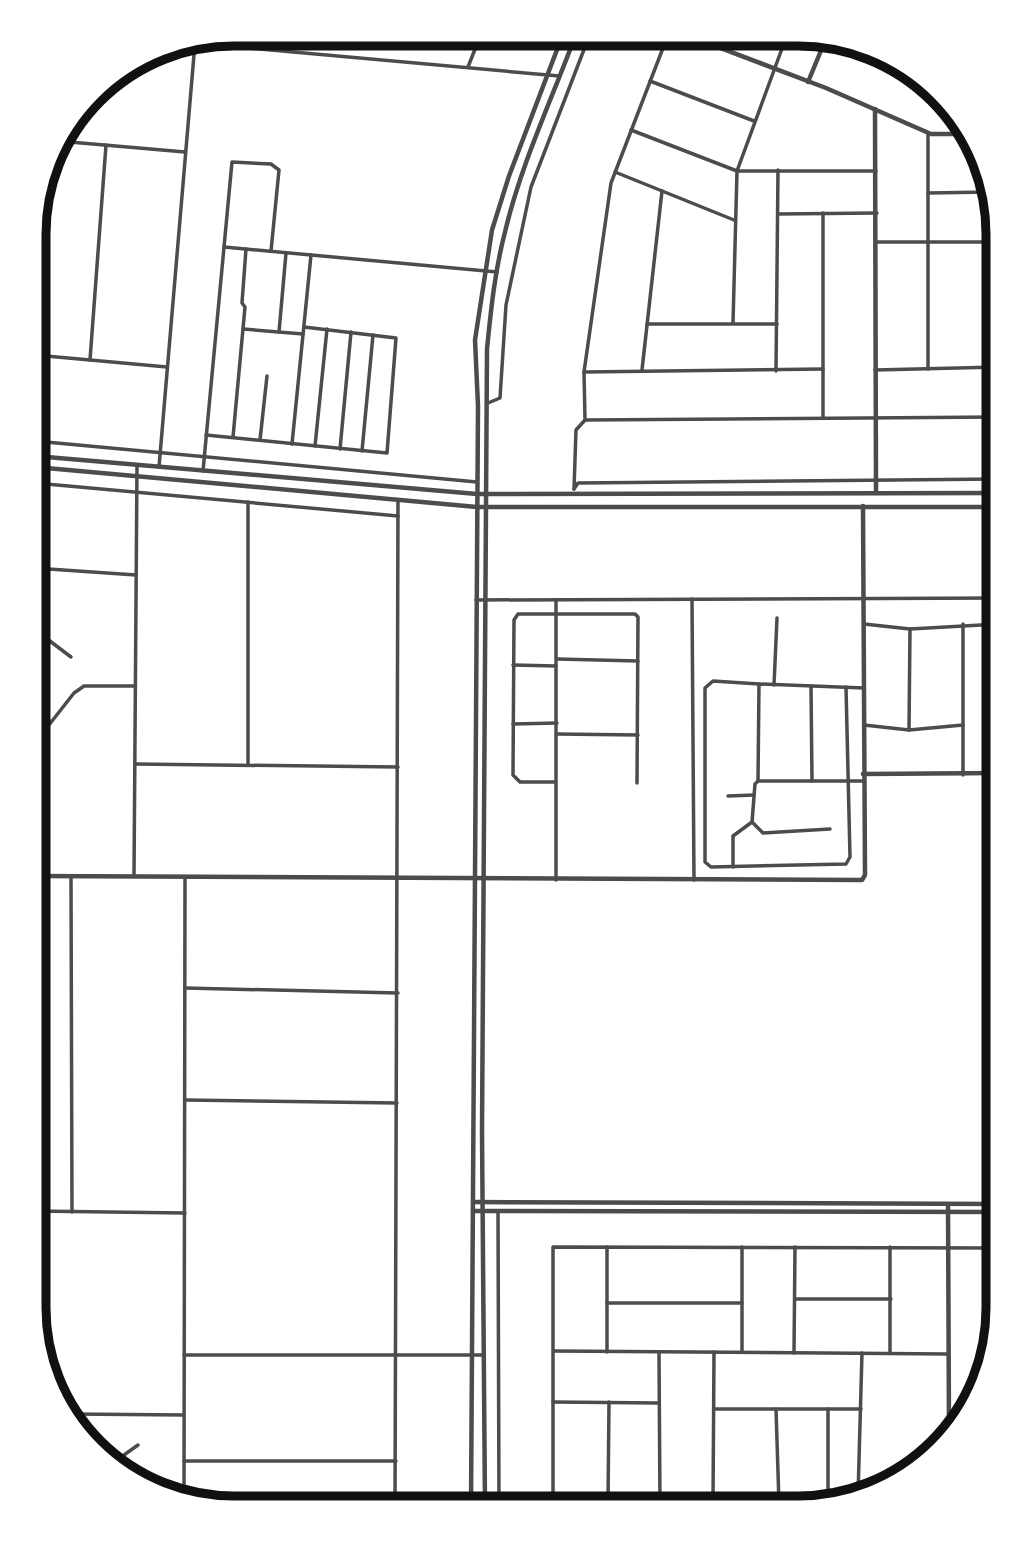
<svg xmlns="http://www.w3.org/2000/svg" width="1032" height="1541" font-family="'IBM Plex Serif',serif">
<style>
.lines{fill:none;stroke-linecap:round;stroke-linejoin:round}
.minor{stroke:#4c4c4c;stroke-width:3.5}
.tertiary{stroke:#4c4c4c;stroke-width:4.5}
.rim{fill:none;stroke:#111;stroke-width:9}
</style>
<rect width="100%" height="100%" fill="#fff"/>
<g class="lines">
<g class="minor">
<path d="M182,42l377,34"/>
<path d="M260,48l4,-15"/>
<path d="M468,67l13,-33"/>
<path d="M650,81l104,40"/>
<path d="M631,130l106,41h139"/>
<path d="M928,133v236"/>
<path d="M58,141l127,11"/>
<path d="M615,172l119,48"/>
<path d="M928,193l62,-1"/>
<path d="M778,214l99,-1"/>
<path d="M876,242h123"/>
<path d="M224,247l273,25"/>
<path d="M733,323l4,-152 50,-136"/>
<path d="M647,324h130"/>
<path d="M243,329l60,5"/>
<path d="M279,332l7,-79"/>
<path d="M35,355l132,12"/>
<path d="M90,360l16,-215"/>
<path d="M642,370l20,-179"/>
<path d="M875,370l124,-3"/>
<path d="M776,371l2,-201"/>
<path d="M584,372l239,-3"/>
<path d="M488,403l12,-5 6,-93 25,-118 59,-153"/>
<path d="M823,418v-205"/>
<path d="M585,420l414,-3"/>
<path d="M206,435l181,18 9,-115 -92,-11"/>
<path d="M233,437l12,-130 -3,-4 4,-54"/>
<path d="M260,440l7,-64"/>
<path d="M35,441l442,41"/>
<path d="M292,444l19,-189"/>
<path d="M315,446l12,-117"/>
<path d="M340,449l11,-117"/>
<path d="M362,451l11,-116"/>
<path d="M159,467l36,-424"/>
<path d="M203,471l29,-309 39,2 8,6 -8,81"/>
<path d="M35,483l363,33"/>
<path d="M574,489l2,-59 9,-10 -1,-48 27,-189 57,-148"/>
<path d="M574,489l4,-6 421,-4"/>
<path d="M34,568l102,7"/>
<path d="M692,599l2,281"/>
<path d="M476,600l523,-2"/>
<path d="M864,624l46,5 89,-5"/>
<path d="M34,629l37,28"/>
<path d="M557,659l81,2"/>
<path d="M513,665l43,1"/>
<path d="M759,684l-46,-3 -8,7v174l6,5 135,-3 4,-7 -4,-170"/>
<path d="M774,685l3,-67"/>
<path d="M811,686l1,95"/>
<path d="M513,724l44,-1"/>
<path d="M864,725l45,5 54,-5"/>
<path d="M909,730l1,-101"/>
<path d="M557,734l81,1"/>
<path d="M34,744l40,-51 10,-7h51"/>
<path d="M135,764l263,3"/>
<path d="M248,765v-263"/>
<path d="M963,775v-151"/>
<path d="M758,781l-3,3 -3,38 11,11 67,-4"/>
<path d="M863,781h-105l1,-97 105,4"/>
<path d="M555,782h-35l-7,-7 1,-155 4,-6h117l3,3 -1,166"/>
<path d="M728,796l26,-1"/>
<path d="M733,867v-31l19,-14"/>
<path d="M71,876l1,336"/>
<path d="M134,876l3,-411"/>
<path d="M556,880v-280"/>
<path d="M185,988l213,5"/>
<path d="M993,1005h5"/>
<path d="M185,1100l212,3"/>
<path d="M998,1184h-6l1,-82h5"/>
<path d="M33,1211l152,2"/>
<path d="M498,1212l1,295"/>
<path d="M607,1247v105"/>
<path d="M795,1299h96"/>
<path d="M607,1303h135"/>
<path d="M554,1351l394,3"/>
<path d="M742,1352v-105"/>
<path d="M659,1353l1,154"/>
<path d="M794,1353l1,-106"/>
<path d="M890,1353v-106"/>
<path d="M184,1355h299"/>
<path d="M553,1402l106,1"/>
<path d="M714,1409h147"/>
<path d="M776,1409l3,95"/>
<path d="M828,1409v93"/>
<path d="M71,1414l113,1"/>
<path d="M81,1427l1,-13"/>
<path d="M101,1453l5,5"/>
<path d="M184,1461h212"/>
<path d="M110,1465l28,-20"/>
<path d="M184,1496l1,-619"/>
<path d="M858,1496l4,-143"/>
<path d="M485,1501l332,3"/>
<path d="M553,1502v-255l445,1"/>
<path d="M608,1502l1,-100"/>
<path d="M713,1503l1,-151"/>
<path d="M395,1507l3,-1007"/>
</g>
<g class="tertiary">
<path d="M686,35l140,53 105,46h35"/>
<path d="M808,82l19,-46"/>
<path d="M875,109l1,384"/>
<path d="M35,456l442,38 522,-1"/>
<path d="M35,467l442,40h522"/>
<path d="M863,774l136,-1"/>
<path d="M34,876l828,4 3,-5 -2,-369"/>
<path d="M473,1202l525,2"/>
<path d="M948,1204l1,228"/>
<path d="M473,1211l525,1"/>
<path d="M471,1507l7,-1101 -3,-66 17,-110 17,-54 54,-142"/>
<path d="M485,1507l-3,-375 5,-783c4,-40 8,-79 18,-117 16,-68 47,-133 71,-198"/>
</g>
</g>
<path d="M0 0H1032V1541H0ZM234 46H798A188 188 0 0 1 986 234V1308A188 188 0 0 1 798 1496H234A188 188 0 0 1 46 1308V234A188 188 0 0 1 234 46Z" fill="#fff" fill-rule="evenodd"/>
<path class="rim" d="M234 46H798A188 188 0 0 1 986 234V1308A188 188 0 0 1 798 1496H234A188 188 0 0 1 46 1308V234A188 188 0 0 1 234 46Z"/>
</svg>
